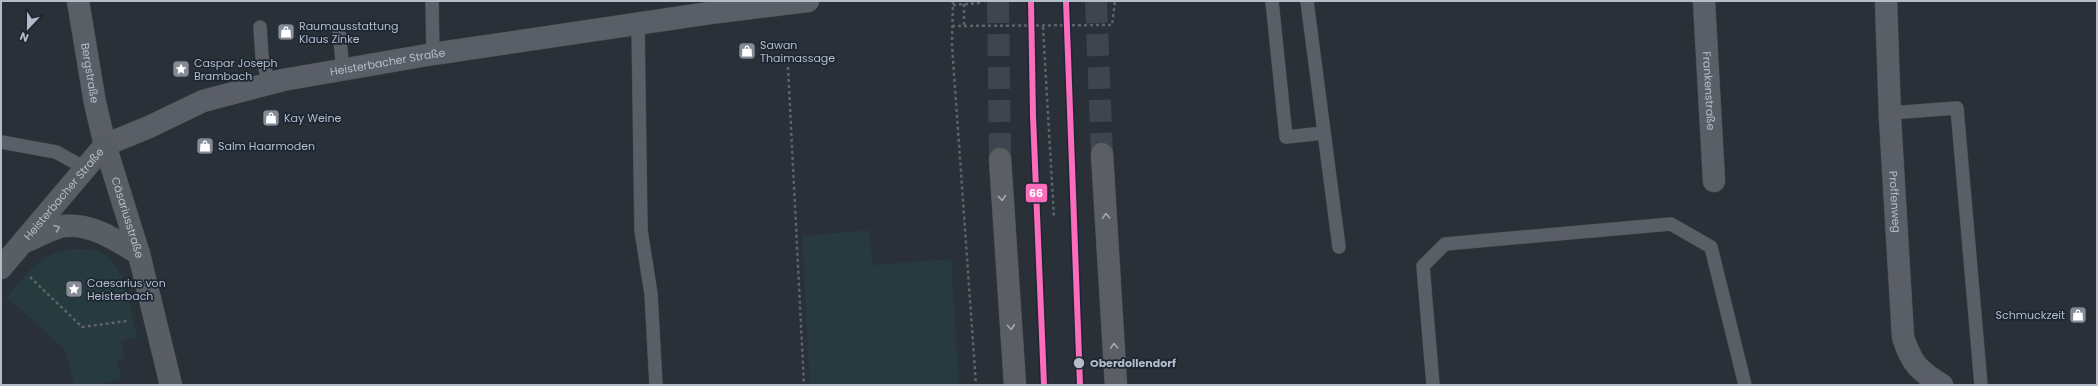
<svg xmlns="http://www.w3.org/2000/svg" width="2098" height="386" font-family="Poppins,sans-serif">
<style>
.green{fill:#273a3e}
.lines{fill:none;stroke-linecap:round;stroke-linejoin:round}
.trunk-tunnel{stroke:#3f454e;stroke-width:22;stroke-dasharray:22 11;stroke-linecap:butt}
.service-casing{stroke:#484c53;stroke-width:14}
.minor-casing{stroke:#484c53;stroke-width:23}
.tertiary-casing{stroke:#484c53;stroke-width:23}
.secondary-casing{stroke:#484c53;stroke-width:23}
.trunk-casing{stroke:#474c53;stroke-width:23}
.path{stroke:#5d636a;stroke-width:2.5;stroke-dasharray:3 3;stroke-linecap:butt}
.service{stroke:#5a5e66;stroke-width:13}
.minor{stroke:#5a5e66;stroke-width:22}
.tertiary{stroke:#5a5e66;stroke-width:22}
.secondary{stroke:#595d64;stroke-width:22}
.trunk{stroke:#5b5f64;stroke-width:22}
.tram-1-casing{stroke:#1d2633;stroke-width:9}
.tram-1{stroke:#fb6dba;stroke-width:6}
.oneway{stroke:#a2a9b5}
.oneway2{stroke:#9da4b0}
.stop-dot{fill:#b4bcc9;stroke:#1d2633;stroke-width:1.5}
.labels{text-anchor:middle;dominant-baseline:central;stroke-width:3.5;stroke-linejoin:round;paint-order:stroke}
.poi-label{font-size:11px;fill:#b4bcc9;stroke:#1d2633;text-anchor:start}
.street-label{font-size:11px;fill:#b4bcc9;stroke:#1d2633}
.stop-label{font-size:11px;font-weight:bold;fill:#b4bcc9;stroke:#1d2633;text-anchor:start}
.line-badge{stroke:#1d2633;stroke-width:1.5}
.badge-label{font-size:11px;text-anchor:middle;font-weight:bold;fill:#fff}
</style>
<rect width="100%" height="100%" fill="#2a3038"/>
<g class="green">
<path d="M869,230l4,35 78,-6 8,126h-149l-8,-149z"/>
<path d="M78,249c4,0 10,0 15,1 34,7 37,60 44,87l-16,4 4,17 -8,3 5,18 -28,6h-20l-9,-35 -58,-53c24,-27 32,-46 71,-48z"/>
</g>
<g class="lines">
<g class="trunk-tunnel">
<path d="M998,1l2,158"/>
<path d="M1096,1l6,153"/>
</g>
<defs>
<g id="service">
<path d="M432,1l1,53"/>
<path d="M1272,1l14,136 38,-4"/>
<path d="M1307,1l32,246"/>
<path d="M638,24l3,206 10,64 5,91"/>
<path d="M260,27l2,30 7,27"/>
<path d="M339,31l4,39"/>
<path d="M1890,113l67,-5 24,277"/>
<path d="M1,142l55,10 29,16"/>
<path d="M1433,385l-10,-119 22,-22 226,-20 40,23 34,138"/>
</g>
<g id="minor">
<path id="s1" d="M1704,1l10,180"/>
<path id="s2" d="M1886,1l4,117 13,219c8,26 16,34 39,48"/>
</g>
<g id="tertiary">
<path id="s3" d="M78,1l17,102 10,42 44,-18 54,-26 80,-21 150,-26 277,-41 98,-12"/>
</g>
<g id="secondary">
<path id="s4" d="M105,145l34,109 32,131"/>
<path d="M24,242c11,-4 30,-15 40,-16 28,-3 52,14 75,28"/>
<path id="s5" d="M1,268l104,-123"/>
</g>
<g id="trunk">
<path d="M1102,154l14,231"/>
<path d="M1000,159l15,226"/>
</g>
</defs>
<use href="#service" class="service-casing"/>
<use href="#minor" class="minor-casing"/>
<use href="#tertiary" class="tertiary-casing"/>
<use href="#secondary" class="secondary-casing"/>
<use href="#trunk" class="trunk-casing"/>
<g class="path">
<path d="M953,1l-1,44 24,340"/>
<path d="M964,4v22"/>
<path d="M953,5l28,-2"/>
<path d="M952,26l160,-1 3,-24"/>
<path d="M1043,27l11,191"/>
<path d="M788,67l16,318"/>
<path d="M30,277l52,50 45,-6"/>
</g>
<use href="#service" class="service"/>
<use href="#minor" class="minor"/>
<use href="#tertiary" class="tertiary"/>
<use href="#secondary" class="secondary"/>
<use href="#trunk" class="trunk"/>
<defs>
<g id="tram-1">
<path d="M1031,1l2,115 11,269"/>
<path d="M1066,1l14,384"/>
</g>
</defs>
<use href="#tram-1" class="tram-1-casing"/>
<use href="#tram-1" class="tram-1"/>
</g>
<defs><path id="oneway-chevron" d="M-2-3.5L2.5 0L-2 3.5" fill="none" stroke-width="1.6" stroke-linecap="round" stroke-linejoin="round"/></defs>
<g class="oneway">
<use href="#oneway-chevron" transform="translate(1002 198) rotate(86)"/>
<use href="#oneway-chevron" transform="translate(1106 216) rotate(-93)"/>
<use href="#oneway-chevron" transform="translate(1011 327) rotate(86)"/>
<use href="#oneway-chevron" transform="translate(1114 346) rotate(-93)"/>
</g>
<use class="oneway2" href="#oneway-chevron" transform="translate(57 228) rotate(-22)"/>
<defs>
<symbol id="shop-square" viewBox="-11 -11 22 22"><rect x="-9" y="-9" width="18" height="18" rx="4" fill="#848b96" stroke="#1d2633"/><path d="M-5-2.5h2.3a2.7 3.5 0 0 1 5.4 0H5L5.5 6h-11ZM-1.5-2.5h3a1.5 2.3 0 0 0-3 0Z" fill="#fff"/></symbol>
<symbol id="sight-square" viewBox="-11 -11 22 22"><rect x="-9" y="-9" width="18" height="18" rx="4" fill="#848b96" stroke="#1d2633"/><path d="M0-6L1.8-2.2L6-1.7L2.9 1.2L3.7 5.4L0 3.3L-3.7 5.4L-2.9 1.2L-6-1.7L-1.8-2.2Z" fill="#fff"/></symbol>
</defs>
<g fill-rule="evenodd">
<use href="#shop-square" x="276" y="22" width="20" height="20"/>
<use href="#shop-square" x="737" y="41" width="20" height="20"/>
<use href="#sight-square" x="171" y="59" width="20" height="20"/>
<use href="#shop-square" x="261" y="108" width="20" height="20"/>
<use href="#shop-square" x="195" y="136" width="20" height="20"/>
<use href="#sight-square" x="64" y="279" width="20" height="20"/>
<use href="#shop-square" x="2068" y="305" width="20" height="20"/>
</g>
<circle class="stop-dot" cx="1079" cy="363" r="6"/>
<g class="labels">
<g class="poi-label">
<text x="299" y="26">Raumausstattung<tspan x="299" dy="13">Klaus Zinke</tspan></text>
<text x="760" y="45">Sawan<tspan x="760" dy="13">Thaimassage</tspan></text>
<text x="194" y="63">Caspar Joseph<tspan x="194" dy="13">Brambach</tspan></text>
<text x="284" y="118">Kay Weine</text>
<text x="218" y="146">Salm Haarmoden</text>
<text x="87" y="283">Caesarius von<tspan x="87" dy="13">Heisterbach</tspan></text>
<text x="2065" y="315" text-anchor="end">Schmuckzeit</text>
</g>
<g class="street-label">
<text stroke="none"><textPath href="#s3" startOffset="443">Heisterbacher Straße</textPath></text>
<text stroke="none"><textPath href="#s3" startOffset="73">Bergstraße</textPath></text>
<text stroke="none"><textPath href="#s1" startOffset="90">Frankenstraße</textPath></text>
<text stroke="none"><textPath href="#s5" startOffset="97">Heisterbacher Straße</textPath></text>
<text stroke="none"><textPath href="#s2" startOffset="201">Proffenweg</textPath></text>
<text stroke="none"><textPath href="#s4" startOffset="76">Cäsariusstraße</textPath></text>
</g>
<g class="stop-label">
<text x="1090" y="363">Oberdollendorf</text>
</g>
</g>
<rect class="line-badge" x="1025" y="183" width="23" height="20" rx="4" fill="#fb6dba"/>
<g class="badge-label">
<text x="1036" y="197">66</text>
</g>
<rect width="2098" height="386" fill="none" stroke="#b4bcc9" stroke-width="4"/>
<g transform="translate(28 28) rotate(202)" stroke="#1d2633" stroke-width="3" paint-order="stroke">
<path d="M0-3L7 15L0 10L-7 15Z" fill="#b4bcc9"/>
<text y="-6" font-size="11" font-weight="bold" text-anchor="middle" fill="#b4bcc9">N</text>
</g>
</svg>
